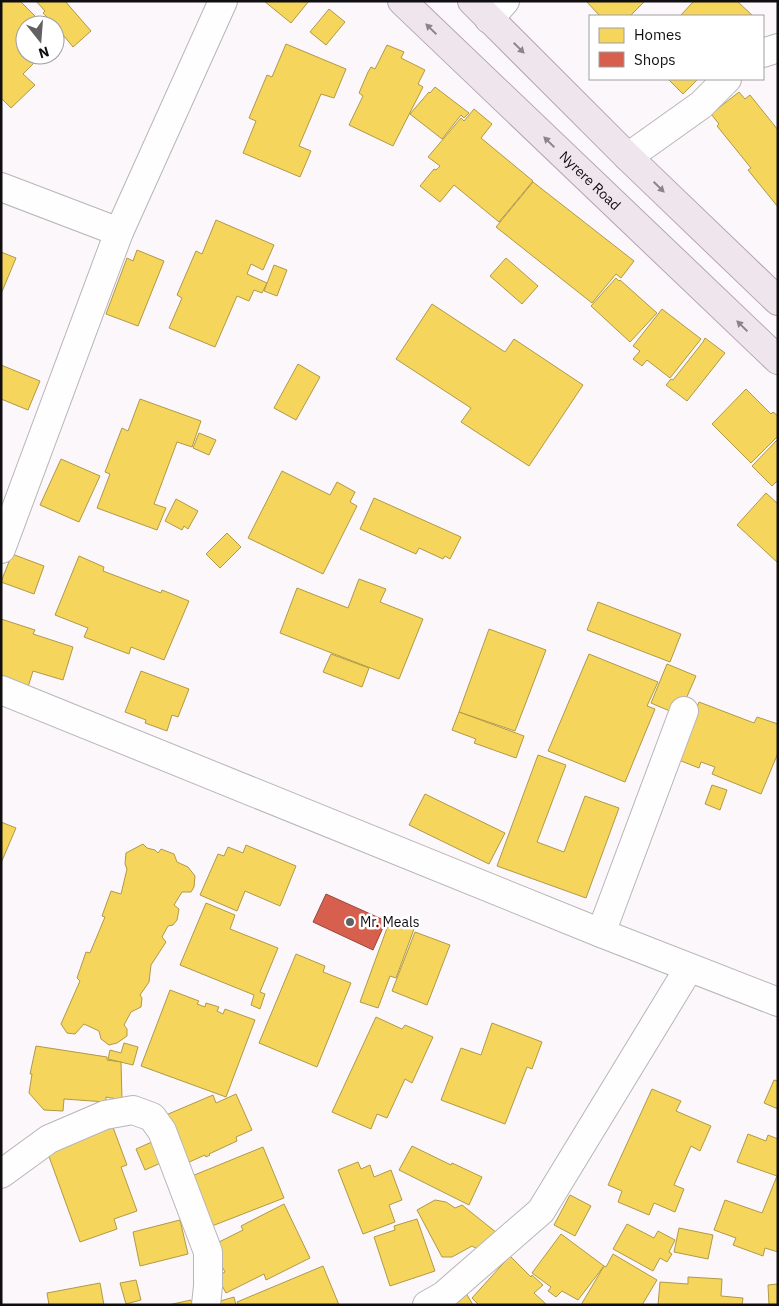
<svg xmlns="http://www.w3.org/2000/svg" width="779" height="1306" font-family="'IBM Plex Sans',sans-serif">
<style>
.homes{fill:#f6d55c;stroke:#b19946}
.shops{fill:#d6604d;stroke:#9b473b}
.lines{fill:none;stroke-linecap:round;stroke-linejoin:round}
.minor-casing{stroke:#b8b5b7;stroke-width:30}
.tertiary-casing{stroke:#b8b5b7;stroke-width:30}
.primary-casing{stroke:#b4a4b1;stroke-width:30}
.minor{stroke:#fefefe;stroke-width:28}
.tertiary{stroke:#fefefe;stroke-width:28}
.primary{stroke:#efe6ed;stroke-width:28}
.oneway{fill:#8b858a}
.poi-dot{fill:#636063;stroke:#fff;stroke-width:2}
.labels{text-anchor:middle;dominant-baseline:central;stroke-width:5;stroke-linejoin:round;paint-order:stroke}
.street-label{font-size:14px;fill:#110e11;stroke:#fff}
.poi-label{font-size:14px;fill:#110e11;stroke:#fff;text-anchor:start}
</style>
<rect width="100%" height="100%" fill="#fbf7fa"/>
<g class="homes">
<path d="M1,1h19l18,18 -4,4 2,2h-11v30h17l-19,19 12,11 -24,23 -10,-10z"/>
<path d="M36,1h29l26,30 -18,16 -18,-22 -12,-12 2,-2z"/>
<path d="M264,1h45l-18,22z"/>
<path d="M586,1h59l-15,15h-30z"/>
<path d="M694,1h43l16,15h-73z"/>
<path d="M329,9l16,13 -19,23 -16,-13z"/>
<path d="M286,44l60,25 -12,29 -13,-4 -22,52 12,5 -11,26 -57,-24 13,-32 -7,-3 18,-43 5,2z"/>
<path d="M387,45l17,7 -3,6 24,12 -7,14 5,3 -30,59 -44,-21 14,-29 -4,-3 9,-21 3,-5 4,2z"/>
<path d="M668,79h30l-15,15z"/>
<path d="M435,87l34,26 -5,5 -3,-3 -19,24 -32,-25 19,-22 1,1z"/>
<path d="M739,92l6,7 5,-4 28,35v77l-30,-37 3,-2 -34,-42 2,-2 -8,-10z"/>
<path d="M474,109l18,15 -11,14 52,43 -34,41 -45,-37 -14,17 -20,-16 14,-17 2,1 4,-4 -12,-9 33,-39 3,3z"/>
<path d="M533,182l101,79 -13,17 -5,-4 -24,29 -96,-76z"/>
<path d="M216,220l58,25 -11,25 -12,-6 -4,10 20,9 -5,10 -8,-3 -5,11 -12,-5 -22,51 -46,-19 13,-30 -5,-3 19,-44 6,3z"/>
<path d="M137,250l27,11 -26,65 -32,-12 21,-56 6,3z"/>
<path d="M1,252l15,6 -15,36z"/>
<path d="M506,258l32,28 -16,18 -32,-28z"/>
<path d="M274,265l13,5 -10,26 -13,-5z"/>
<path d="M616,278l3,3 1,-1 37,33 -27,29 -39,-36z"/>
<path d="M432,304l73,48 9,-13 69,46 -54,81 -68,-44 10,-14 -75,-49z"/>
<path d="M662,309l39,30 -31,39 -23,-18 -5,6 -9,-7 7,-8 -7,-5z"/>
<path d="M705,338l20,15 -38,48 -21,-16 5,-6 2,1 30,-38z"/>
<path d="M298,364l22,13 -24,43 -22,-12z"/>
<path d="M1,365l39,16 -12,29 -27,-11z"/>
<path d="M746,389l25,25 2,-2 5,4v20l-27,27 -39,-39z"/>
<path d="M140,399l61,22 -9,26 -15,-5 -23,62 12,4 -9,22 -60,-22 13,-34 -5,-2 17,-44 6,3z"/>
<path d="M199,433l17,7 -7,15 -16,-7z"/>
<path d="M778,439v41l-6,6 -20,-20z"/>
<path d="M61,459l39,17 -21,46 -39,-17z"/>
<path d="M282,471l48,24 7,-13 18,10 -5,10 7,4 -34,68 -75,-36z"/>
<path d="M766,493l12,11v59l-41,-38z"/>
<path d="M374,498l87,39 -11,22 -5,-3 -2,3 -24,-11 -3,6 -56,-25z"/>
<path d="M176,499l22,12 -10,18 -4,-3 -2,4 -17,-9z"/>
<path d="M227,533l14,14 -21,21 -14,-14z"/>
<path d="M12,554l32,12 -10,28 -33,-12z"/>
<path d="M79,556l25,11 -1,4 58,22 1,-3 27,11 -25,59 -33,-13 -2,7 -45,-17 4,-9 -33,-13z"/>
<path d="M359,579l27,10 -6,13 43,17 -24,60 -119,-46 17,-45 51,20z"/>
<path d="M598,602l83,32 -11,28 -83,-32z"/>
<path d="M1,619l34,11 -2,4 40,13 -10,33 -30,-9 -5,16 -27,-8z"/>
<path d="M489,629l57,21 -31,81 -56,-19z"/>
<path d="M331,654l38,14 -7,19 -39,-15z"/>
<path d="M589,654l69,28 -11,24 8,3 -30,73 -77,-31z"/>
<path d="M667,664l29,12 -17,39 -28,-12z"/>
<path d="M141,671l48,18 -11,28 -6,-2 -5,16 -22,-8 1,-3 -21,-8z"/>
<path d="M699,702l55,21 3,-6 21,7v29l-17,41 -49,-20 3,-7 -14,-5 -2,6 -23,-9z"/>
<path d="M459,712l65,24 -8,22 -42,-15 2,-4 -24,-9z"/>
<path d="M538,755l28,10 -29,77 27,10 21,-56 34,12 -33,90 -89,-32z"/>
<path d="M712,785l15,5 -7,20 -15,-6z"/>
<path d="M425,794l80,39 -16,31 -80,-39z"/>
<path d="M1,822l15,6 -15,35z"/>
<path d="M143,844l4,4 8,2 3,3 3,-4 13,5 3,8 11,5 7,9 -1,11 -3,5h-9l-8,13 5,4 -2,11 -4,5 -5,1 -6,11 4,5 -15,23 -2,17 -9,13 2,3 -1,9 -10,5 -7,13 3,4v7l-10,7 -8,2 -8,-6 -2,-8 -15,-7 -9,10 -8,-1 -6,-9 19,-43 -3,-3 9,-26 4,1 15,-36 -3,-1 9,-25 10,3 6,-25 -2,-5 1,-11z"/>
<path d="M246,845l50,21 -16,40 -35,-15 -8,20 -37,-16 18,-41 6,2 4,-9 15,6z"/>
<path d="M206,903l29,12 -5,14 48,19 -18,44 5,2 -5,15 -9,-4 3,-10 -74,-30z"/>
<path d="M390,920l24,9 -18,49 -6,-2 -12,32 -18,-6z"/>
<path d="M415,932l35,13 -23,60 -35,-14z"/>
<path d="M296,954l29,12 -2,6 28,11 -34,84 -58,-24z"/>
<path d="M170,990l29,11 -2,3 8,3 1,-4 13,4 -2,4 6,3 2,-5 30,11 -29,77 -85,-31z"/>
<path d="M376,1017l26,12 3,-4 28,12 -21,46 -7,-4 -18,39 -10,-4 -6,15 -39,-17z"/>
<path d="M492,1023l50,19 -10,27 -5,-2 -22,57 -64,-24 20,-52 20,7z"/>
<path d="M124,1043l14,4 -5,18 -25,-6 2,-9 11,3z"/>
<path d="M36,1046l71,11v3l14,2 1,38 -16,-3v5l-42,-3 -1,12 -19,-1 -15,-17 3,-19h-2z"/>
<path d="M774,1080l4,1v28l-14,-6z"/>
<path d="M652,1089l29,12 -5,10 35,15 -11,25 -9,-5 -17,39 10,4 -9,23 -21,-9 -5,12 -31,-13 4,-11 -14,-6z"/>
<path d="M236,1094l16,36 -16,7 1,4 -28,13 1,1 -4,2 -1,-2 -18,8 -21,-48 47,-20 3,8z"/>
<path d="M111,1122l16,43 -6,2 16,44 -23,8 3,10 -37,13 -33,-91z"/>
<path d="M748,1134l18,7 2,-6 10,4v113l-13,-4 -2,8 -30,-11 3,-7 -22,-8 11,-30 37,13 15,-37 -40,-14z"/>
<path d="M154,1141l9,21 -18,8 -9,-21z"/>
<path d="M412,1146l39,19 1,-2 30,14 -13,28 -70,-35z"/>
<path d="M263,1147l21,51 -72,28 -20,-50z"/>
<path d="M358,1162l3,7 9,-4 4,12 17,-7 11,30 -13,5 6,17 -32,12 -25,-64z"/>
<path d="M570,1195l21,11 -16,30 -21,-11z"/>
<path d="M435,1200l11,2 9,6 7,-3 35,28 -18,17 -7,-4 -20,11h-10l-25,-47z"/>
<path d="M284,1204l26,54 -44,22 -2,-6 -38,19 -9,-17 8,-4 -14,-26 32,-16 -2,-4z"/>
<path d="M417,1219l18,52 -45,15 -16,-49 21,-7 -1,-4z"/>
<path d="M180,1220l8,34 -48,12 -7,-34z"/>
<path d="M627,1224l27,14 4,-7 17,9 -6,12 3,2 -5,8 -7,-4 -7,13 -40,-22z"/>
<path d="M679,1228l34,7 -5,24 -34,-7z"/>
<path d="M561,1234l43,32 -26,34 -16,-9 -6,6 -8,-6 3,-4 -19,-14z"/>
<path d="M613,1254l44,26 -15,25h-61l23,-39 2,1z"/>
<path d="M510,1256l21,21 1,-2 11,10 -9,8 13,12h-68l-7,-7z"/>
<path d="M323,1266l16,39h-100l-2,-3z"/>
<path d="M688,1277l34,2 -1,17 22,2 -1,7h-84l2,-23 28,2z"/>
<path d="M136,1280l5,20 -15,4 -6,-21z"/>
<path d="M100,1283l4,22h-55l-2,-12z"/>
<path d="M778,1284v21h-9l-1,-20z"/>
<path d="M466,1293l7,12h-25z"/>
<path d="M234,1297l2,8h-26v-1z"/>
<path d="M191,1300l1,5h-24z"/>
</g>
<path class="shops" d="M326,894l60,27 -13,29 -60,-28z"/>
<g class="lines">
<defs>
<g id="minor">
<path d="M489,19l16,-18"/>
<path d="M763,53l15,-5"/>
<path d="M628,157l73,-52 26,-26"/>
<path d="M1,187l118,45"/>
<path d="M1,549l118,-317 104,-231"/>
<path d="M601,933l83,-222"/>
<path d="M1,1174l48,-35 56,-24 28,-5 19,7 10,14 46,121v34l-2,19"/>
<path d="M427,1305l16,-9 98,-85 148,-243"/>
</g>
<path id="tertiary" d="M1,690l600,243 177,69"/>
<g id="primary">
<path id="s1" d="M402,1l376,359"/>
<path d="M472,1l156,156 150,144"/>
</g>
</defs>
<use href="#minor" class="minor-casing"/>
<use href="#tertiary" class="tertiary-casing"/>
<use href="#primary" class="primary-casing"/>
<use href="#minor" class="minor"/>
<use href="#tertiary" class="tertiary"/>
<use href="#primary" class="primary"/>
</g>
<defs><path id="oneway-solid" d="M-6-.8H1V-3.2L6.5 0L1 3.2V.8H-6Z" transform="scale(1.25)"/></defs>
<g class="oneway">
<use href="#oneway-solid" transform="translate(431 29) rotate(-136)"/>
<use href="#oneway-solid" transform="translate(519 48) rotate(45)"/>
<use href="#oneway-solid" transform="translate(549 142) rotate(-136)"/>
<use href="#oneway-solid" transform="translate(659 187) rotate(44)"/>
<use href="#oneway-solid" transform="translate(742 326) rotate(-136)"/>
</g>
<circle class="poi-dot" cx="350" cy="922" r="5"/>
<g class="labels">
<g class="street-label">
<text stroke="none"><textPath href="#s1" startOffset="260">Nyrere Road</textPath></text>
</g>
<g class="poi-label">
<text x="360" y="922">Mr. Meals</text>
</g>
</g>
<rect width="779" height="1306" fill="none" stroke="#110e11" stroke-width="5"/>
<rect x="589" y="15" width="175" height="65" fill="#ffffff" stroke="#a09fa0"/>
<rect x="599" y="28" width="25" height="15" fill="#f6d55c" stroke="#a09fa0"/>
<text x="634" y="40" font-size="15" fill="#110e11">Homes</text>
<rect x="599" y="52" width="25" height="15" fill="#d6604d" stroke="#a09fa0"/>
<text x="634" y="65" font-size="15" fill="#110e11">Shops</text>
<g transform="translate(40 40) rotate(163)"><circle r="24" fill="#ffffff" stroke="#a09fa0"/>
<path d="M0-4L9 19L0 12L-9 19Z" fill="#636063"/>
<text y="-8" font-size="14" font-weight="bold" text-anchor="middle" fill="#110e11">N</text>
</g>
</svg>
